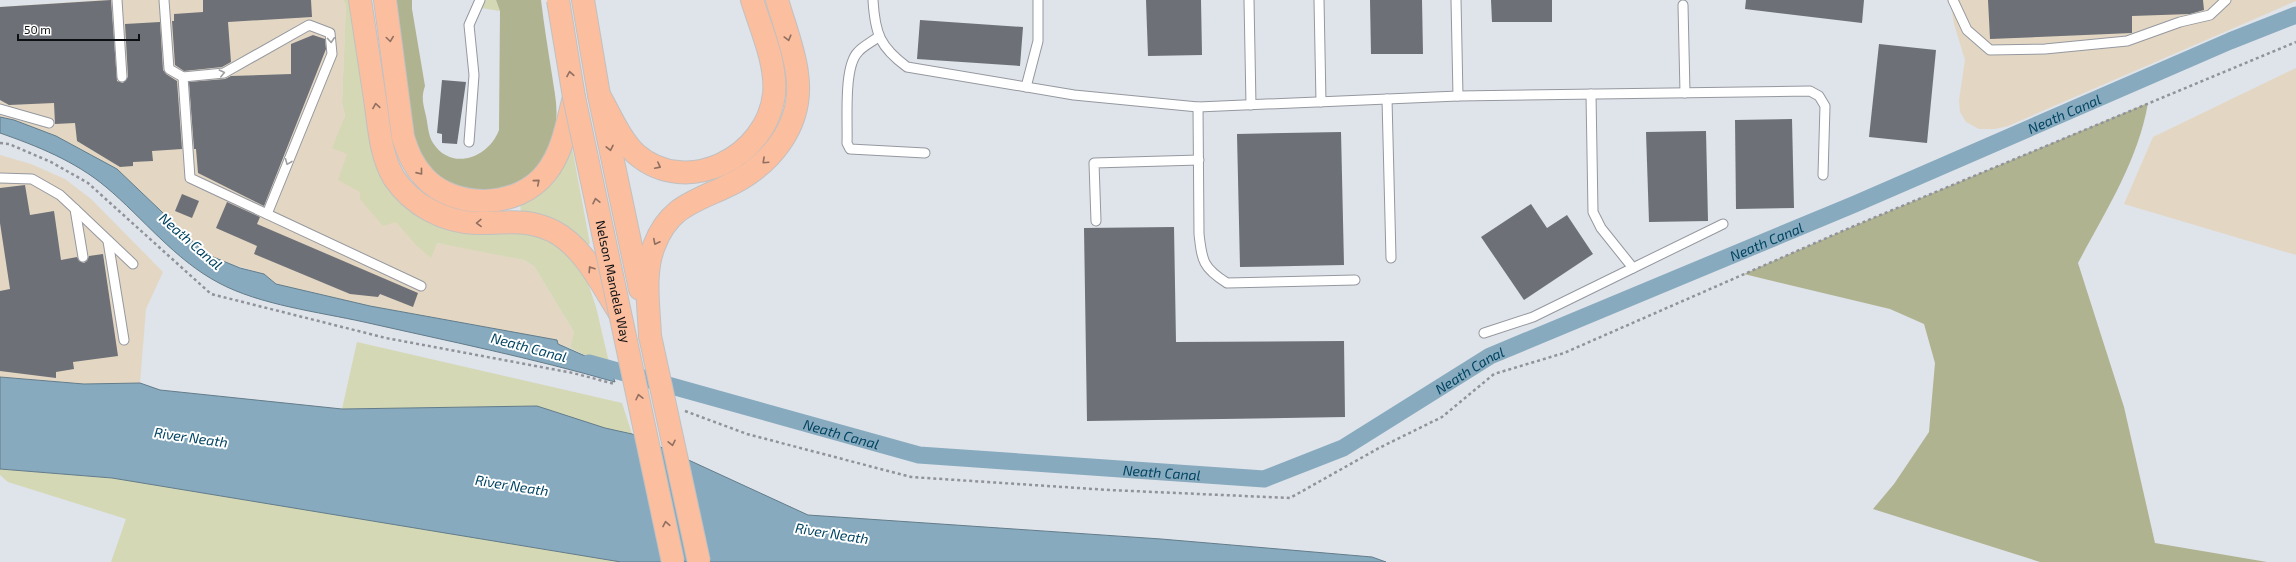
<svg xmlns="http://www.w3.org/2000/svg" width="2296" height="562" font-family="'Exo 2',sans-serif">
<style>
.industrial{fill:#e3d7c3}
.green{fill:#d4d8b4}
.forest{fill:#afb390}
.water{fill:#87aabe;stroke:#637c8a}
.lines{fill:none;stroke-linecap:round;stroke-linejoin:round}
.canal{stroke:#87aabe;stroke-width:17}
.building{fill:#6d7077}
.lane-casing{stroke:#95989f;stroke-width:11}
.primary-casing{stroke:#c0c1c1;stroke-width:24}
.path{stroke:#909399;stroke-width:2.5;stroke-dasharray:3 3;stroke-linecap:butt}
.lane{stroke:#fff;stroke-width:9}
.primary{stroke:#fbbe9f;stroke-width:22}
.primary-bridge-casing{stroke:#c0c1c1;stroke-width:24;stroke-linecap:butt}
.primary-bridge{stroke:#fbbe9f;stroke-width:22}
.oneway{stroke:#906f60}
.oneway2{stroke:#9f9fa0}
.labels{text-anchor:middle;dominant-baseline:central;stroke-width:4;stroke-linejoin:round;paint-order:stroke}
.street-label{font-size:13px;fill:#0e0f12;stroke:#fff}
.water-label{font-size:14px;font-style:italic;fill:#004462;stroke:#fff}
</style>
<rect width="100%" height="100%" fill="#dfe3ea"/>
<g class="industrial">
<path d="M100,0h243l3,5 -4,98 18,84 67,55 33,4 64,14 10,6 40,66 -4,16 -12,-4 -1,-4 -187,-34 -94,-22 -12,-10 -47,-14 -11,-6 -89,-85 -103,-49 -14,-3v-110z"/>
<path d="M1950,0h346v1l-288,125 -13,3h-16l-13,-7 -6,-10 -1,-12 6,-40 -11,-36z"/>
<path d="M2296,68v187l-172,-51 29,-67z"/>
<path d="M0,155l31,9 34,15 26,20 72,73 -17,37 -6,74 -56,1 -84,-7z"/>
</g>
<g class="green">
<path d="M343,0h9l44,195 133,37 31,14 21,25 7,12 8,24 14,60 -40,-19 4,-16 -40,-66 -10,-6 -87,-17 -6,15 -14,-12 -21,-24 -13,4 -23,-27v-7l-22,-12 9,-26 -15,-6 13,-32 -3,-13 4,-98z"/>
<path d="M485,0h11l4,11 -19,-3z"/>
<path d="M571,142l19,102 -5,1 -64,-33 -1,-8z"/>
<path d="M357,342l265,61 10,31 -27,-6 -68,-22 -195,3z"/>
<path d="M0,469l112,9 512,84h-513l15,-43 -118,-37 -8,-7z"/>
</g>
<g class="forest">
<path d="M395,0h17v9l13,77c-4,11 -2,18 1,30 2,9 2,19 7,27 18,28 55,16 66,-13l1,-119 -4,-11h45c3,25 7,50 11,75 2,15 6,31 4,46 -2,17 -11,40 -23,52 -18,20 -67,21 -89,8 -15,-8 -24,-26 -31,-41z"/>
<path d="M2148,103c-10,58 -43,109 -70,160l46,144 31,136 112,19h-227l-167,-53 21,-25 35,-52 6,-69 -11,-39 -34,-15 -146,-35 110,-48z"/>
</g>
<g class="water">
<path d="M0,117l14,3 42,16 61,33 89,85 34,14 24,6 12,10 94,22 187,34 1,4 52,23 5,15c-83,-24 -167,-41 -251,-60 -45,-10 -104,-17 -145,-39 -44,-23 -76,-65 -113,-96 -31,-26 -69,-41 -106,-54z"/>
<path d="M0,377l84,7 56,-1 20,7 182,19 195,-3 68,22 27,6 176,81 353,24 211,18 14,5h-765l-509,-84 -112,-9z"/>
</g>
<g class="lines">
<path class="canal" id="s1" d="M589,363l330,92 345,24 79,-31 147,-92 365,-152 375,-163 66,-26"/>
</g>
<g class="building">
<path d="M111,0l6,81 6,2 5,-6 -3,-53 35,-2 3,48 3,4 11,7 5,68 -30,2 1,10 -20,1v4l-13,1 -43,-26 -2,-18 -20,1 -1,-21 -45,2 -9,-5v-93z"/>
<path d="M203,0h108l1,17 -84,5 3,40 -9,5 -38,4 -9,-6 -3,-44h2v-7l29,-2z"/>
<path d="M1146,0h55l1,55 -54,1z"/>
<path d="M1370,0h52l1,54h-52z"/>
<path d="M1491,0h61v22h-60z"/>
<path d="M1746,0h118l-2,23 -117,-14z"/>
<path d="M1988,0h215l1,10 -14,4 -58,2v17l-142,6z"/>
<path d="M920,20l103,7 -3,39 -103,-7z"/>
<path d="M313,35l12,4 1,10 -62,157 -66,-33 -2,-24h-2l-5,-67 36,-3 6,-3 60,-2v-30z"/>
<path d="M1879,44l57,6 -9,93 -58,-6z"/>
<path d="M442,80l24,2 -9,62 -15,-1v-9l-5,-1z"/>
<path d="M1792,119l2,89 -58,1 -1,-89z"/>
<path d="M1706,131l2,90 -59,1 -3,-90z"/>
<path d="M1341,132l3,133 -104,2 -3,-133z"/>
<path d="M25,185l5,30 24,-4 7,49 16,-3 2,4 5,2 3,-2 2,-5 14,-2 15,102 -45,6 1,7 -18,3v6l-56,-7v-80l10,-2 -10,-66v-35z"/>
<path d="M182,194l17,7 -7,17 -17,-7z"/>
<path d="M227,202l33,15 -3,7 161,69 -5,14 -33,-13 -2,3 -28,-3 -96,-40 3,-8 -41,-18z"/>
<path d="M1531,204l16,24 20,-13 26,39 -69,46 -43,-63z"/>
<path d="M1174,227l2,115 168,-1 1,76 -258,4 -3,-193z"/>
</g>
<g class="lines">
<defs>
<g id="lane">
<path d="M117,0l5,77"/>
<path d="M164,0l5,69 14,8 41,-4 85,-48 21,8 2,21 -65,160"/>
<path d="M873,0c2,34 7,47 34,67l167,28 124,12 260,-11 352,-5 9,5 6,10 -2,69"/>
<path d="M1249,0l2,105"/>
<path d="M1319,0l2,102"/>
<path d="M1456,0l2,96"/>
<path d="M1953,0l14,30 23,20 55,-1 82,-8 53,-19 30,-7 16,-15"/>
<path d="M1683,5l2,88"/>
<path d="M878,37c-6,5 -15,9 -20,15 -15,15 -10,71 -11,91l3,6 75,4"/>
<path d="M183,77l7,101 231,108"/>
<path d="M1026,87l12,-46v-41"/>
<path d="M1591,94l2,118 8,16 32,40 90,-44"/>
<path d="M1387,99l4,159"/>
<path d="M1198,107l1,127c3,27 4,34 28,49l128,-3"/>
<path d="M0,109l49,14"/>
<path d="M469,142l5,-67 -5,-50 11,-25"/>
<path d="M0,178l32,1 28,16 15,14 8,48"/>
<path d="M75,209l58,55"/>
<path d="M1096,221l-2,-58 105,-3"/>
<path d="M108,241l16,99"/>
<path d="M1484,333l49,-16 100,-49"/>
</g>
<g id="primary">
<path d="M360,0c5,33 10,66 15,99 4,26 5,56 19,79 18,27 50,44 82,45 29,1 48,-6 77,8 31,16 48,53 66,81"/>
<path d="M385,0l18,137c5,16 10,28 21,40 30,33 94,32 122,-4 17,-21 21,-50 28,-76"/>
<path d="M583,0l16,95 41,194"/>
<path d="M599,95c11,19 21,44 37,59 51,44 131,3 138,-60 3,-30 -13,-65 -22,-94"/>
<path d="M650,336c-1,-28 -7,-63 4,-90 14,-37 36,-43 69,-58 46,-20 82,-62 74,-115 -3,-24 -13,-49 -20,-73"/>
</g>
</defs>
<use href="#lane" class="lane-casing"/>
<use href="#primary" class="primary-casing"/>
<g class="path">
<path d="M0,143l9,1 42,18 37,21 123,111 175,44 187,35 42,11"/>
<path d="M685,411l62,23 164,43 198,13 181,8 89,-50 63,-31 52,-43 70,-21 290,-127 442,-184"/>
</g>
<use href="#lane" class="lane"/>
<use href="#primary" class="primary"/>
<defs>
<g id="primary-bridge">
<path id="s2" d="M558,0l16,97 99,465"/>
<path d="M650,336l49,226"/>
</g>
</defs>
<use href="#primary-bridge" class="primary-bridge-casing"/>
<use href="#primary-bridge" class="primary-bridge"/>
</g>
<defs><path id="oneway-chevron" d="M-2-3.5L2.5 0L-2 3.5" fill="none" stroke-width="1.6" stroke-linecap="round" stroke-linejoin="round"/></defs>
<g class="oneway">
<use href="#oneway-chevron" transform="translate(788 38) rotate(75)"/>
<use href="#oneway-chevron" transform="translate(390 39) rotate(82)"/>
<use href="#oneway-chevron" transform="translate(570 74) rotate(-100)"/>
<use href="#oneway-chevron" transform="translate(376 106) rotate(-99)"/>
<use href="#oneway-chevron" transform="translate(610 148) rotate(78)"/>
<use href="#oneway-chevron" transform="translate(765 161) rotate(137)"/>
<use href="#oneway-chevron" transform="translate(658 166) rotate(27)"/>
<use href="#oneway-chevron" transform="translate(420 172) rotate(51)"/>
<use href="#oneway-chevron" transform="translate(537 182) rotate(-40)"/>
<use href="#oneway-chevron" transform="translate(596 201) rotate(-102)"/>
<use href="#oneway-chevron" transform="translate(479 223) rotate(179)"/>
<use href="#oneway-chevron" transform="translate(656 242) rotate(117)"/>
<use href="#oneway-chevron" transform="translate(591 269) rotate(-123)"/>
<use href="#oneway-chevron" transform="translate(639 397) rotate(-103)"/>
<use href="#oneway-chevron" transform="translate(672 443) rotate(78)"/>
<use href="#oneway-chevron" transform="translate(666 524) rotate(-101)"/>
</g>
<g class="oneway2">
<use href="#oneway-chevron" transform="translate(331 40) rotate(86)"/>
<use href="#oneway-chevron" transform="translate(222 73) rotate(-13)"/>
<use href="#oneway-chevron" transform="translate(288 162) rotate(112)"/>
</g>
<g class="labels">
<g class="street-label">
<text stroke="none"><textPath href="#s2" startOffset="287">Nelson Mandela Way</textPath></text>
</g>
<g class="water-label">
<text stroke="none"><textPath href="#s1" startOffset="1570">Neath Canal</textPath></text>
<text stroke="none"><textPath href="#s1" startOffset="1246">Neath Canal</textPath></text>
<text transform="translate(191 241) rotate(41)">Neath Canal</text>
<text transform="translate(529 347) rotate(15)">Neath Canal</text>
<text stroke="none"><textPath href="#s1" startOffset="922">Neath Canal</textPath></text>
<text stroke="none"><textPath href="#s1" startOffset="262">Neath Canal</textPath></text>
<text transform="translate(191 437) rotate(8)">River Neath</text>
<text stroke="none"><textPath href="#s1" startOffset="586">Neath Canal</textPath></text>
<text transform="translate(512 485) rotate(9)">River Neath</text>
<text transform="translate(832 533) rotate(9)">River Neath</text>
</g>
</g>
<path d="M18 34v6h121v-6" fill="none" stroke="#0e0f12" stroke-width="2"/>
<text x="24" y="34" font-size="12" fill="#0e0f12" stroke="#ffffff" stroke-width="3" paint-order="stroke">50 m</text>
</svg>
